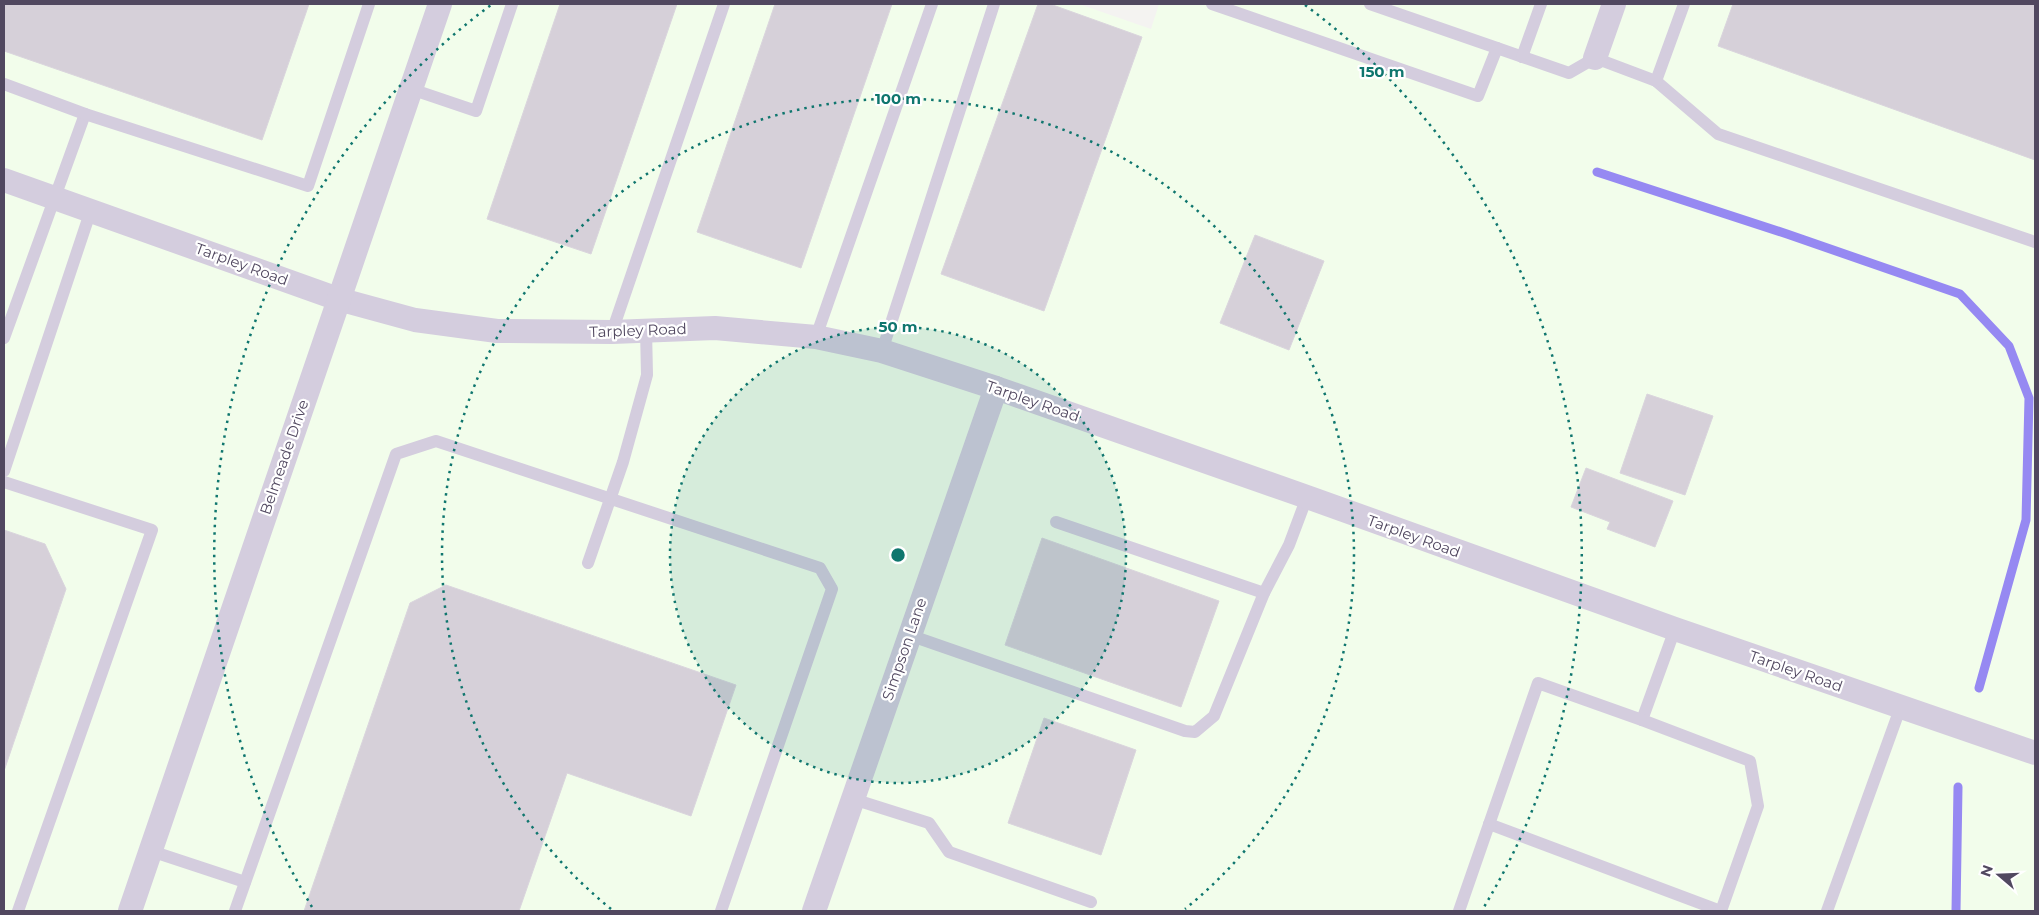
<svg xmlns="http://www.w3.org/2000/svg" width="2039" height="915" font-family="Montserrat,sans-serif">
<style>
.commercial{fill:#f2fdeb}
.lines{fill:none;stroke-linecap:round;stroke-linejoin:round}
.stream{stroke:#9689f2;stroke-width:9}
.building{fill:#d6d0d9;stroke:#dad5dd}
.service{stroke:#d4cdde;stroke-width:12}
.minor{stroke:#d4cdde;stroke-width:24}
.ring{fill:none;stroke:#0f766e;stroke-width:2.5;stroke-dasharray:2.5 5}
.labels{text-anchor:middle;dominant-baseline:central;stroke-width:4.5;stroke-linejoin:round;paint-order:stroke}
.street-label{font-size:15px;fill:#514860;stroke:#fff}
.centre{fill:#0f766e;stroke:#fff;stroke-width:2.5}
.ring-label{font-size:15px;text-anchor:middle;font-weight:bold;fill:#0f766e;stroke:#fff;stroke-width:4.5;stroke-linejoin:round;paint-order:stroke}
</style>
<rect width="100%" height="100%" fill="#f4f3f1"/>
<path class="commercial" d="M4,4h1075l72,25 8,-25h876v907h-2031z"/>
<g class="lines">
<g class="stream">
<path d="M1597,172l190,62 173,60 49,52 20,52 -3,122 -47,168"/>
<path d="M1956,911l2,-124"/>
</g>
</g>
<g class="building">
<path d="M4,4h305l-47,136 -258,-89z"/>
<path d="M560,4h117l-86,250 -104,-35z"/>
<path d="M775,4h117l-91,264 -104,-36z"/>
<path d="M1038,4h12l92,33 -98,274 -103,-37z"/>
<path d="M1733,4h302v156l-317,-114z"/>
<path d="M1255,235l69,26 -35,89 -69,-27z"/>
<path d="M1647,394l66,22 -28,79 -65,-22z"/>
<path d="M1586,468l87,33 -18,46 -48,-18 3,-7 -39,-15z"/>
<path d="M4,530l41,14 21,45 -62,182z"/>
<path d="M1042,538l177,63 -38,106 -176,-62z"/>
<path d="M446,585l290,100 -45,131 -124,-43 -48,138h-215l106,-308z"/>
<path d="M1044,718l92,32 -35,105 -93,-32z"/>
</g>
<g class="lines">
<g class="service">
<path d="M1212,4l266,92 19,-48 72,25 26,-15 61,23 62,53 317,108"/>
<path d="M1370,4l127,44"/>
<path d="M1522,57l19,-53"/>
<path d="M1656,81l28,-77"/>
<path d="M4,84l81,30 -81,224"/>
<path d="M411,89l65,22 36,-107"/>
<path d="M85,114l223,72 61,-182"/>
<path d="M612,332l112,-328"/>
<path d="M816,337l116,-333"/>
<path d="M882,351l112,-347"/>
<path d="M4,471l87,-261"/>
<path d="M4,482l148,48 -134,381"/>
<path d="M1056,522l208,71"/>
<path d="M588,563l35,-101 24,-87 -1,-46"/>
<path d="M909,635l276,96 10,1 19,-16 50,-123 25,-48 18,-48"/>
<path d="M1642,720l33,-91"/>
<path d="M853,799l76,24 20,29 142,50"/>
<path d="M1489,824l232,87"/>
<path d="M151,851l94,31"/>
<path d="M235,911l161,-457 40,-13 384,127 12,21 -111,322"/>
<path d="M1459,911l79,-228 104,37 108,41 8,45 -37,105"/>
<path d="M1827,911l74,-205"/>
</g>
<g class="minor">
<path d="M1595,58l19,-54"/>
<path d="M4,180l334,119 77,21 82,11 115,1 103,-4 101,9 66,14 114,37 311,109 368,132 360,124"/>
<path d="M130,911l310,-907"/>
<path d="M814,911l182,-523"/>
</g>
</g>
<circle cx="898" cy="555" r="228" fill="#0f766e" fill-opacity=".12"/>
<g class="ring">
<circle cx="898" cy="555" r="228"/>
<path d="M611 909A456 456 0 1 1 1185 909"/>
<path d="M312 907A684 684 0 0 1 491 5M1305 5A684 684 0 0 1 1484 907"/>
</g>
<g class="labels">
<g class="street-label">
<text transform="translate(242 264) rotate(20)">Tarpley Road</text>
<text transform="translate(638 330) rotate(-2)">Tarpley Road</text>
<text transform="translate(1033 401) rotate(19)">Tarpley Road</text>
<text transform="translate(284 457) rotate(-71)">Belmeade Drive</text>
<text transform="translate(1414 536) rotate(20)">Tarpley Road</text>
<text transform="translate(904 649) rotate(-71)">Simpson Lane</text>
<text transform="translate(1796 671) rotate(19)">Tarpley Road</text>
</g>
</g>
<circle cx="898" cy="555" r="8" class="centre"/>
<g class="ring-label">
<text x="1382" y="77">150 m</text>
<text x="898" y="104">100 m</text>
<text x="898" y="332">50 m</text>
</g>
<rect width="2039" height="915" fill="none" stroke="#514860" stroke-width="10"/>
<g transform="translate(1999 875) rotate(289)" stroke="#ffffff" stroke-width="4" paint-order="stroke">
<path d="M0-4L9 19L0 12L-9 19Z" fill="#514860"/>
<text y="-8" font-size="14" font-weight="bold" text-anchor="middle" fill="#514860">N</text>
</g>
</svg>
